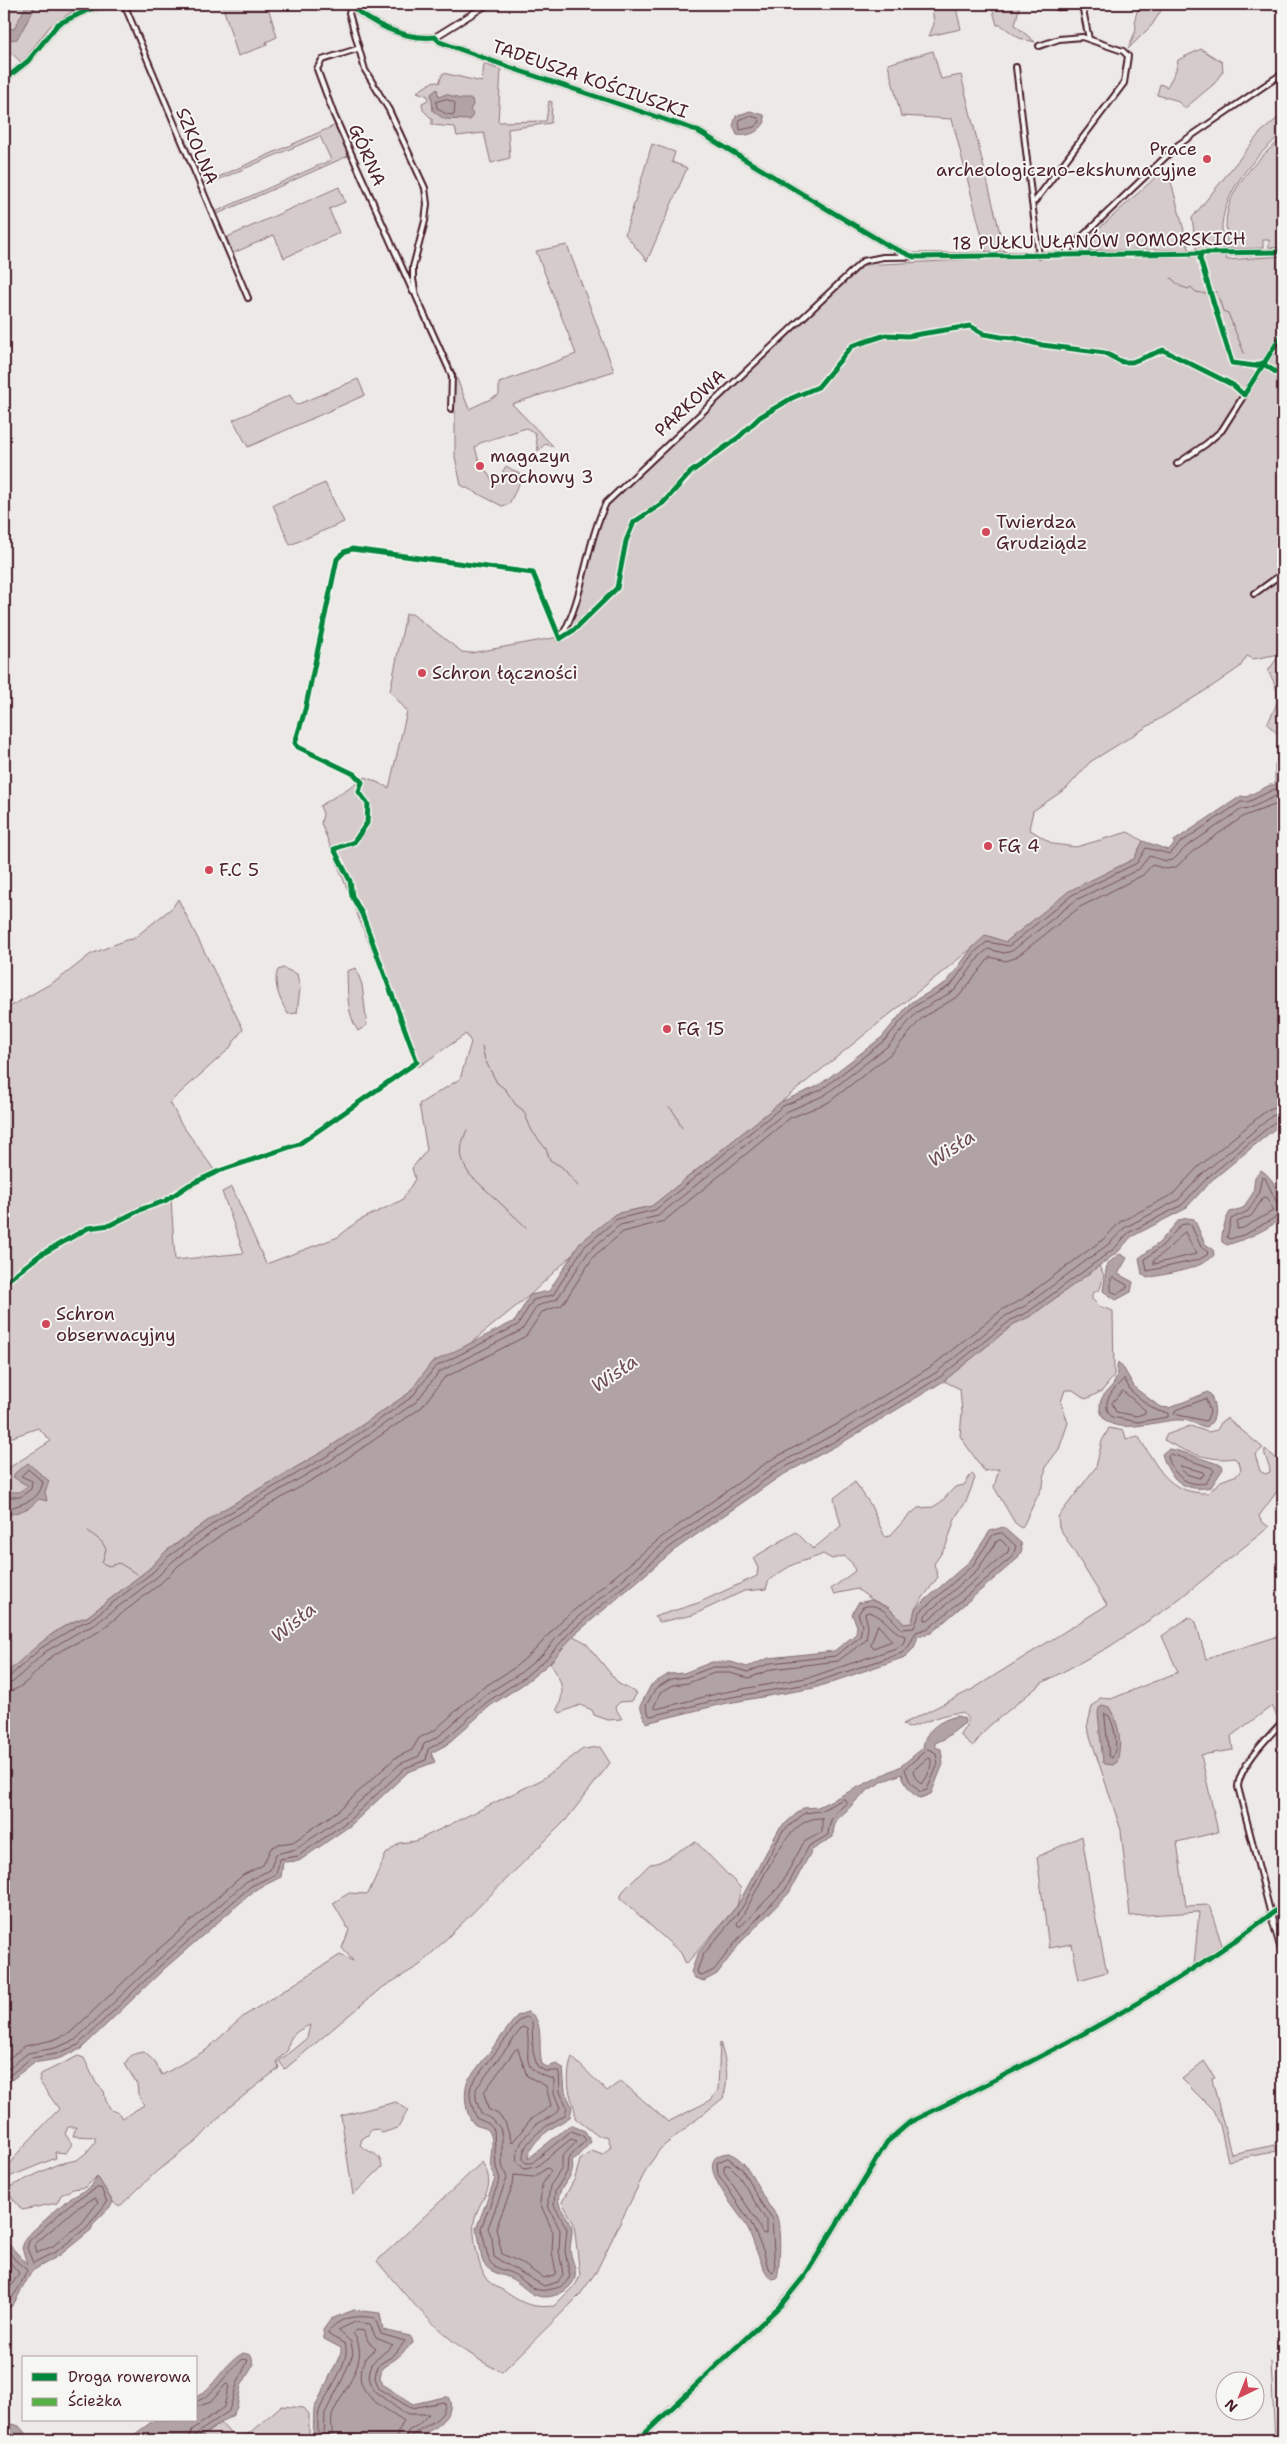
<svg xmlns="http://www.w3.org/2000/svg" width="1287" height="2444" font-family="'Shantell Sans',sans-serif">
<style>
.green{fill:#d4cbca;stroke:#8f757a;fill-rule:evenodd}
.water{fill:#b1a2a3;stroke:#886e73}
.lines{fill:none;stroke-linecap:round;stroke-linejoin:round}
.shore{stroke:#73535b;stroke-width:1}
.stream{stroke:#886e73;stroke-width:1}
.minor-casing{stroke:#4a1f2b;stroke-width:8}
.tertiary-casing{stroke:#4a1f2b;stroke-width:8}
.minor{stroke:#f6f6f2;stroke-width:4}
.tertiary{stroke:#f6f6f2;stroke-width:4.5}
.quiet{stroke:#57b146;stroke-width:4;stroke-dasharray:8 4;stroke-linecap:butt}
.cycleway-casing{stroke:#f6f6f2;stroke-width:8}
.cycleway{stroke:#00873e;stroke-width:5}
.poi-dot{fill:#d1495b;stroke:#f6f6f2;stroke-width:2}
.labels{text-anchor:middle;stroke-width:4;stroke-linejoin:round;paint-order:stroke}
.street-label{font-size:18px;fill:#4a1f2b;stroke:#f6f6f2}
.poi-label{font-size:18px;fill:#4a1f2b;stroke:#f6f6f2;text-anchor:start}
.water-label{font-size:19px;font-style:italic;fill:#6e4d55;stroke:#f6f6f2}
</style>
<rect width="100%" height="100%" fill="#ece9e6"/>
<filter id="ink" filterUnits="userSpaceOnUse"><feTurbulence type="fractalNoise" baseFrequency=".02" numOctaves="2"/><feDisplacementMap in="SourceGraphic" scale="10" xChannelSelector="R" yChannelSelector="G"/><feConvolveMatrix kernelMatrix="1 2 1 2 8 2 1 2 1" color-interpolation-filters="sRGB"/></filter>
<g filter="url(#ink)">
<g class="green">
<polygon points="4,4 99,4 82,5 49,27 22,63 4,46"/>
<polygon points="222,4 267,4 277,37 266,42 267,45 238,56"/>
<polygon points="926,4 955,4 961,29 929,36 934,24 932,6"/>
<polygon points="991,4 1020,4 1015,25 1035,42 1019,38 1001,25 997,25"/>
<polygon points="1139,4 1165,4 1152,25 1128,49 1136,30 1135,19"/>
<polygon points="1201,49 1222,62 1223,71 1214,84 1185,108 1176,100 1157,95 1160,84 1167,87 1176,70 1178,60"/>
<polygon points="933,51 941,79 961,75 1005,253 986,252 952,119 901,116 888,64"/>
<polygon points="484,64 501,70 498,122 546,121 549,101 552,102 551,123 508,129 510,158 491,163 484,133 457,136 455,127 432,125 432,119 423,110 422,103 428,100 428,96 417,92 434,81 439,83 443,73 482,82"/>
<path d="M1280 116H1283V133C1255 156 1220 194 1222 233 1222 242 1225 251 1227 260L1283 256V739L1267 724C1280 701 1281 693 1268 671L1280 654 1253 659 1247 656 1240 667 1211 687 1090 762 1067 788 1033 811 1029 829 1053 844 1076 847 1128 832 1143 841 1134 859 1070 891 1006 942 972 948 652 1206 615 1214 530 1295 409 1393 324 1451 221 1511 165 1552 150 1568 87 1617C52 1626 28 1655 4 1679V1471L51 1441 38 1428 4 1440V1010L59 979 91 954 126 940 133 939 173 907 178 899 243 1029 229 1049 170 1102 180 1122 217 1174 171 1199 175 1260 244 1253 222 1192 232 1187 266 1264 338 1237 358 1221 402 1200 415 1179 412 1168 427 1150 419 1104 460 1079 471 1042 466 1034 418 1067 321 823 323 814 320 806 366 777 389 788 407 711 390 691 406 614H412L462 652 471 653 559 637 563 641 607 505 855 269 862 265 1006 258 1197 255 1192 218 1260 133Z"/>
<path d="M336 125 350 155 213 216 200 185ZM320 136 331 160 215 212 204 186Z"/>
<path d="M1283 138V247L1269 248V240H1263V248L1227 249C1227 238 1225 225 1227 214 1231 185 1261 155 1283 138Z"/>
<polygon points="652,144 675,152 672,162 687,168 647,261 625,234"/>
<polygon points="1167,167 1189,249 1188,251 1086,250 1083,243"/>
<polygon points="339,187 345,202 329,209 339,233 284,258 274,235 229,255 223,239"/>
<polygon points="567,245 614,371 512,404 554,447 545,444 538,451 535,433 526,428 480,443 475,447 478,458 495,485 506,466 523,476 509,504 502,506 461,485 455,457 455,412 446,367 450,361 469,409 499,395 499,383 576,354 536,251"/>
<polygon points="358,379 365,395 248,447 233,420 290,395 296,405"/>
<polygon points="325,483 344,522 290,545 273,505"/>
<polygon points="1283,760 1283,779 1275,785 1275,764"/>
<path d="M283 968 297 974 300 989 297 1013 288 1014C281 1002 272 984 278 970Z"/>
<path d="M356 968 362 985 367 1025 358 1031C346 1012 348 992 347 971Z"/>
<polygon points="1099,1266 1104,1275 1100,1289 1092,1294 1092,1299 1099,1306 1113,1311 1114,1376 1102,1391 1086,1399 1073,1390 1065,1390 1061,1402 1068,1423 1059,1449 1046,1466 1043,1485 1022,1528 1015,1523 994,1487 999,1469 984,1471 960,1436 962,1413 960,1389 944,1381 1014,1324 1031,1316"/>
<path d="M1227 1418 1263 1448 1255 1455 1260 1471 1265 1474 1270 1472C1270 1463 1263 1457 1265 1449L1283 1464V1483L1259 1516 1261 1521 1269 1527 1169 1607 1109 1647 1042 1683 988 1727 973 1746 960 1735 967 1724 968 1719 963 1713C951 1710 922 1724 908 1728L903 1724 973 1689 1107 1605 1059 1527 1058 1517 1096 1467 1102 1441 1109 1428 1124 1431 1126 1439 1138 1436C1158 1467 1167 1494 1208 1493L1221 1481 1237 1475 1241 1470 1239 1462 1234 1458C1210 1462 1185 1452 1164 1440L1166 1435 1190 1426 1208 1432 1217 1430 1222 1421Z"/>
<path d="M972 1473 975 1478 966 1502 956 1516 946 1546 934 1564 938 1577 915 1609 912 1623 904 1624 889 1608 871 1599 857 1589 834 1594 831 1589 855 1571 852 1563 844 1556 832 1559 823 1554C815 1558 809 1559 800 1562 791 1564 777 1575 769 1580L766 1589 744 1591 693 1615 660 1622 654 1617 698 1603 757 1576 758 1568 753 1558 796 1532 813 1549 841 1526 834 1498 855 1482 870 1504 885 1537 890 1536 906 1518 918 1508 933 1507 941 1502 955 1487 964 1485Z"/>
<polygon points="1189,1617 1196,1622 1206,1659 1279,1636 1283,1647 1283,1719 1280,1722 1272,1706 1231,1736 1233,1750 1201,1755 1218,1832 1177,1842 1186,1906 1209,1905 1222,1945 1194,1965 1199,1912 1130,1916 1121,1830 1087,1727 1092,1707 1100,1698 1111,1699 1178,1672 1162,1636"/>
<path d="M573 1636 585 1642 619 1684 637 1693 632 1701 620 1702 615 1707 622 1719 608 1720 594 1715 592 1710 580 1705 560 1713 557 1709C567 1691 560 1678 550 1663Z"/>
<path d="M600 1747 610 1763 566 1820 420 1965 380 1989 285 2069 279 2061 307 2038 310 2025C297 2031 288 2035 288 2050L277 2061 279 2068 227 2109 197 2141 157 2171 119 2207 113 2202 97 2176 86 2187 73 2189 61 2195 57 2203 22 2210 5 2189 58 2164 77 2160 86 2153 95 2142V2137L73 2136 76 2127H68L65 2134 72 2144 66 2153 55 2152 56 2158 4 2179V2167L12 2162 21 2149 59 2109 39 2081 41 2074 78 2056 84 2058 96 2083 104 2091 106 2101 111 2110 117 2112 123 2118 144 2105 138 2094 137 2084 125 2064C129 2055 134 2053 144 2052L154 2061 162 2075 206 2050 244 2016 340 1955 353 1961 342 1948 349 1930 333 1903 349 1893 368 1894 386 1854 399 1843 416 1841 541 1780 583 1749Z"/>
<polygon points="1082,1836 1094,1911 1107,1972 1079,1980 1072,1944 1049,1948 1037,1857"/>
<path d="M696 1842 741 1888 737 1906 686 1964 681 1953 620 1898 623 1891 650 1864C664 1864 681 1847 696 1842Z"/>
<path d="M720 2042C726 2062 730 2078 723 2098L660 2149 647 2168 596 2272 579 2296 502 2372C450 2348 413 2305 377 2261L482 2162C499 2190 479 2196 474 2222 472 2234 479 2272 488 2281 492 2285 499 2288 504 2291 523 2304 531 2308 554 2306L576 2284 580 2276 574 2224 562 2202 575 2178 580 2160 592 2151 603 2155 611 2146 607 2136H598L575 2118C576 2108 572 2103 570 2094 567 2082 568 2068 572 2057L607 2091 621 2081 668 2122 711 2100 718 2090Z"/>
<polygon points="1204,2061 1215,2078 1212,2079 1231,2154 1275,2145 1277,2151 1228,2161 1220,2125 1213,2110 1182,2079"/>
<path d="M396 2102 408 2110 398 2128 382 2133 377 2129 371 2130 368 2135 362 2139 360 2145C369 2154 380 2151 382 2167L353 2195 341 2116Z"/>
<polygon points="281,2406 304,2408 309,2414 309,2440 241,2440"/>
<polygon points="221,2423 236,2440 196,2440"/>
</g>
<g class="water">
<polygon points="27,4 37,4 17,39 8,40 4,36 4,31 7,28 14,29"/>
<polygon points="437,89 439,97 446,94 460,99 472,99 473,105 470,110 473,114 470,120 444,119 433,111 431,94"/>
<path d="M750 111 764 115 765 122C759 132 749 137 737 135L733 126 736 116Z"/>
<path d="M1283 779V1122L1211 1181 1185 1209 1131 1237 1118 1252 1031 1316 1014 1324 944 1381 845 1441 779 1477 673 1551 573 1636 550 1663 525 1683 490 1706 446 1745 431 1753 435 1762 408 1772 351 1825 299 1861 283 1862 281 1877 255 1890 164 1969 81 2049 58 2059 33 2063 4 2086V1675C29 1654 54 1626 87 1617L150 1568 165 1552 221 1511 324 1451 409 1393 431 1363 515 1321 530 1295 549 1291 580 1243 615 1214 652 1206 781 1102 818 1086 882 1037 910 1003 947 982 972 948 986 935 1006 942 1069 891 1134 859 1143 841 1168 850 1174 845V841L1241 796 1246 797 1270 785H1275Z"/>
<path d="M1261 1170C1275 1178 1283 1201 1283 1217 1267 1230 1247 1239 1227 1245L1222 1242C1221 1233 1225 1220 1230 1212L1243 1208 1253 1193 1255 1177Z"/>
<path d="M1187 1218 1194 1219 1205 1244 1213 1249 1214 1255C1203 1269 1165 1274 1147 1278L1142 1274 1139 1258 1159 1243 1179 1220Z"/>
<polygon points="1120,1254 1127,1258 1118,1274 1133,1282 1131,1292 1116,1300 1103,1291 1107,1264"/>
<path d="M1118 1362 1124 1369 1135 1388 1160 1407 1169 1408 1208 1392 1211 1395C1215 1407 1218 1418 1207 1427 1198 1426 1190 1420 1181 1420 1162 1418 1104 1442 1100 1408 1099 1395 1110 1391 1115 1381 1118 1376 1116 1368 1118 1362Z"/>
<path d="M1168 1449C1182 1450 1206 1461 1222 1465L1223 1469 1211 1487C1184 1493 1169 1479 1162 1454Z"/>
<polygon points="28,1463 49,1481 45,1492 47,1501 39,1499 29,1508 4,1517 4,1492 19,1492 28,1486 13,1477 15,1473"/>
<polygon points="1003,1527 1021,1543 1022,1550 1017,1559 931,1633 918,1636 914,1648 905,1657 814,1688 722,1704 646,1723 640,1706 651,1685 669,1674 684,1673 712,1662 731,1662 747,1667 769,1658 834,1651 856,1634 857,1626 852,1614 858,1603 871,1600 889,1608 904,1624 912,1623 915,1609 970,1561 990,1531"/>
<path d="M1103 1705 1109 1707C1120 1725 1122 1742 1117 1762L1113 1765 1105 1764 1103 1762 1098 1713 1099 1708Z"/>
<path d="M958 1716 965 1719V1723L944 1739 935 1743V1747L941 1749 943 1764 931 1794 920 1798C910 1794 905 1784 902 1774 879 1782 868 1788 852 1805 840 1819 834 1816 833 1837L812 1850 789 1893 741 1942 717 1974 704 1981 695 1978 691 1972 698 1953 737 1906 779 1829 803 1808 818 1807 901 1766 923 1748C924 1730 942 1719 958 1716Z"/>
<path d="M527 2012C546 2017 537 2049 542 2064L547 2067 557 2064 563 2068 565 2091 572 2107 570 2117C553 2128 531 2138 528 2159L570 2125 585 2131 591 2142 572 2162C577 2178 555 2187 559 2203 561 2212 570 2219 572 2227 573 2234 570 2243 570 2250 571 2259 577 2268 575 2277 572 2291 551 2300 538 2296 529 2294 521 2284 512 2279 503 2274 488 2273 483 2262 479 2252 481 2241 476 2229L495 2179C494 2175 492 2171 491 2168 489 2158 495 2142 490 2133 487 2126 479 2128 474 2124 465 2116 463 2090 468 2080L517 2016Z"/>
<path d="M729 2153C749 2161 755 2184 766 2201 769 2207 775 2211 777 2217 781 2228 780 2267 777 2278L772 2279C761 2272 754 2239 746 2225 737 2209 687 2156 729 2153Z"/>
<polygon points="97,2176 113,2202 111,2206 94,2223 91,2230 60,2255 32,2271 13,2305 4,2311 4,2239 27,2264 22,2248 26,2237 66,2201 91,2187"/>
<path d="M354 2310 380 2313 383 2330 410 2336 412 2339 413 2343 397 2358 382 2368 380 2377 383 2385 413 2404 444 2397H448C460 2416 425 2435 411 2440H313L314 2409 341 2353V2348L324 2339 323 2330 331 2319Z"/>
<path d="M243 2353 251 2355 254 2364 241 2386 237 2407 233 2415 196 2440H127L154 2420H196V2397C215 2388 222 2365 243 2353Z"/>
<polygon points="7,2423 19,2426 31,2440 4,2440 4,2425"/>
</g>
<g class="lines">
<g class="shore">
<polygon points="446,99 455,103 454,115 446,114 437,108 436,102"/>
<polygon points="750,116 758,118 760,122 754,127 740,130 739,120"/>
<polygon points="1264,1197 1267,1198 1273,1211 1243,1228 1237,1229 1237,1222 1251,1216"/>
<polyline points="1283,1205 1277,1203 1265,1178 1262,1177 1258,1195 1248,1211 1231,1219 1227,1237 1230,1239 1246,1234 1283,1213"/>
<polygon points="1187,1224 1191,1225 1201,1247 1208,1252 1207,1255 1198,1260 1147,1271 1145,1259 1162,1246 1181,1225"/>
<polygon points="1185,1232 1196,1254 1154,1264 1154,1260 1166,1251"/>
<polygon points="1113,1277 1127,1285 1127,1288 1117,1294 1111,1291 1111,1279"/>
<path d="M1124 1379 1131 1391 1147 1404 1158 1411 1168 1413V1417L1138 1422 1112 1417C1099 1404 1113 1389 1124 1379Z"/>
<polygon points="1123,1391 1145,1410 1145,1413 1137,1416 1116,1412 1112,1403"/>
<polygon points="1206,1399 1210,1412 1206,1421 1174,1414 1176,1410"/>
<path d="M1171 1454 1212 1468 1214 1471 1206 1483C1187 1487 1173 1475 1168 1457Z"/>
<polygon points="1181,1466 1203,1472 1204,1475 1199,1478 1186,1474 1181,1469"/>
<path d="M4 1497H20L31 1489 32 1481 21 1476 28 1469 43 1482C38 1505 20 1502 4 1511"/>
<path d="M1002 1533 1016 1546 1013 1556 929 1628 916 1632 909 1646 902 1653 813 1683 721 1699 651 1716 649 1715 646 1706 655 1689 671 1679 686 1677 713 1667H730L748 1672 771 1663 835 1656 860 1637 862 1625 858 1614 863 1607C881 1601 890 1618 902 1629L914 1628 920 1612 973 1565 993 1535Z"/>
<polygon points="1001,1540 1009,1548 1008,1552 928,1620 925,1620 925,1615 978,1569 997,1541"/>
<path d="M869 1612C885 1616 890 1631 905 1636L904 1642 899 1647 811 1677 720 1693 656 1709 654 1707 660 1693 673 1685 688 1683 714 1673H729L749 1678 772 1669 838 1661 866 1640 868 1626 865 1614Z"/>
<polygon points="878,1625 892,1641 873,1648 871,1645"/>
<polyline points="4,1679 9,1677 41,1648 80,1624 90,1620 153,1572 169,1556 224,1516 327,1456 412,1397 435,1367 518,1325 533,1300 553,1295 584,1247 617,1219 655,1210 783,1106 821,1090 885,1040 913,1007 951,985 975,952 987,942 1009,946 1072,895 1137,863 1146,848 1170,854 1180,843 1241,802 1248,802 1283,785"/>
<polyline points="4,1685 13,1682 45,1652 82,1630 93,1626 157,1577 173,1561 227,1521 330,1461 416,1402 439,1372 522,1330 537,1306 557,1299 589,1251 620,1225 658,1216 786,1112 825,1095 889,1045 917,1012 955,990 980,956 988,949 1004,953 1012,951 1076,900 1139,869 1149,856 1166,861 1173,860 1186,847 1242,809 1250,808 1283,793"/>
<path d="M4 1692C23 1692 36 1670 50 1658 64 1647 82 1641 98 1632L161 1583 178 1566 232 1527 334 1467 421 1408 444 1378 526 1336 542 1312 562 1305 594 1256 623 1232 664 1221 790 1118 829 1102 893 1052 922 1018 960 995 990 957 1006 961 1015 958 1080 907 1143 875 1152 865 1167 869 1176 867 1192 852 1244 816 1283 802"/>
<path d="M1105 1714 1109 1716C1115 1727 1119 1747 1112 1758L1109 1756Z"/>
<polygon points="928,1749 936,1753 938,1764 927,1790 920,1792 909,1780 905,1769"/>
<path d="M928 1758 931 1759C932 1767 927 1780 921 1784L915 1777 913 1771Z"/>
<path d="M844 1799 847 1803C833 1814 830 1817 828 1835L809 1846 785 1890 738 1939 714 1970 704 1975 698 1974 697 1971 703 1955 742 1908 782 1832 805 1813 820 1811Z"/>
<path d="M822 1818V1832L804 1842 780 1886 741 1926H738L737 1923C759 1896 782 1815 822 1818Z"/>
<path d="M527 2017 532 2021 533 2052 537 2066 545 2071H559L560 2092 567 2107 565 2115C550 2124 521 2139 523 2160L526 2163H532L571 2131 582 2135 586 2140 568 2159 567 2172 555 2191 554 2205 567 2229 565 2251 570 2276C565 2285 562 2287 552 2289 533 2294 530 2284 515 2275 507 2270 496 2270 490 2262 487 2258 484 2236 481 2228L500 2179 496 2167 494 2130 489 2124 476 2118C473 2106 466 2095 473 2082L520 2020Z"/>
<path d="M523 2027 527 2029C532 2058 516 2069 554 2079V2093L560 2108C555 2116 545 2119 537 2124 527 2132 514 2150 517 2162L524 2169 536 2167 571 2139 577 2141 562 2157V2168L550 2186 548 2201 549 2208 560 2230 559 2251 563 2274 558 2282 544 2286 494 2257 492 2238 488 2228 507 2178 502 2165V2136L500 2128 492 2119 481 2114 476 2099V2089Z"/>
<polygon points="518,2049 527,2076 546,2086 551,2106 530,2120 512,2143 505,2122 498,2114 488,2109 484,2092 515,2050"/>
<polyline points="4,2062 25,2046 53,2040 70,2033 152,1955 243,1875 263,1865 271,1848 279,1844 293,1842 339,1810 395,1758 412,1750 419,1738 435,1730 478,1691 514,1668 536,1649 560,1622 662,1537 769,1461 836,1425 932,1366 1003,1309 1021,1300 1105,1238 1120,1222 1173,1194 1198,1167 1267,1110 1283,1104"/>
<polyline points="4,2072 28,2053 55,2048 75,2040 157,1961 247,1881 270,1870 276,1854 296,1849 344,1816 400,1764 419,1756 424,1744 439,1736 483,1696 519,1674 542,1655 565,1628 666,1542 773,1467 840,1431 937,1372 1007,1315 1025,1306 1110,1243 1124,1228 1178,1200 1203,1173 1272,1116 1283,1112"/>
<polyline points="4,2080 31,2058 56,2054 78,2045 161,1965 251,1886 276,1874 280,1859 298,1856 348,1821 405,1768 426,1760 428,1749 443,1741 487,1702 522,1679 546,1659 570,1632 670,1547 776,1472 843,1437 940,1377 1011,1320 1028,1312 1115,1248 1128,1233 1182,1205 1208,1177 1276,1121 1283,1118"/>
<polygon points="728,2158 742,2169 761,2203 772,2218 775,2269 773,2272 768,2268 763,2250 751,2223 718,2174 717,2163"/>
<polygon points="725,2165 729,2165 737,2173 766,2220 766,2234 762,2233 756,2219 724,2172"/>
<polygon points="548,2168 551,2171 542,2185 540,2203 553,2232 552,2252 556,2272 554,2275 543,2278 520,2262 502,2254 496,2228 513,2185 514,2175 533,2177"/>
<polygon points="97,2188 101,2188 107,2202 87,2227 57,2251 33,2263 27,2248 29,2241 69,2205"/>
<polygon points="95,2198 98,2202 82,2223 53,2246 37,2253 35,2244 74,2210"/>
<path d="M4 2245 15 2260 27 2270C22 2283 15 2297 4 2305"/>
<polyline points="4,2255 19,2273 4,2298"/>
<polyline points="188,2440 192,2430 224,2407 229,2385 226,2384 211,2402 196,2407"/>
<path d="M194 2440 196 2434 229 2411 237 2384 248 2360 243 2359C228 2370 212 2399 196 2401"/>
<path d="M318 2440C319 2430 316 2419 320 2409 326 2394 352 2360 345 2344L329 2335 328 2332C340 2316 357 2315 375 2318L381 2334 405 2341 394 2355 377 2366 375 2378 379 2389 411 2408 443 2402 445 2404C445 2424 413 2426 411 2440"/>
<polyline points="324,2440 325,2413 342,2380 353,2354 351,2342 338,2330 355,2322 370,2324 376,2338 393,2345 371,2364 369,2377 373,2390 398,2409 408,2414 429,2414 418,2425 408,2431 405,2440"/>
<path d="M332 2440C333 2432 330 2420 333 2413 344 2388 372 2359 353 2333L357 2330 364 2331 368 2341 376 2348C373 2352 368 2354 365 2359 347 2392 384 2407 404 2421L398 2432 397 2440"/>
</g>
<g class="stream">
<polyline points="1171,278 1180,286 1188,289 1191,287 1196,292 1206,294"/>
<polyline points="1214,292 1217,292 1223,311 1228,313 1244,353"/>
<polyline points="482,1046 485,1060 497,1083 505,1089 516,1105 523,1110 532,1131 546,1149 550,1160 562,1167 578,1186"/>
<path d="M669 1107C677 1113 677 1121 682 1128"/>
<path d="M467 1130C459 1147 459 1159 470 1175L526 1227"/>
<polyline points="88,1531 102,1542 106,1549 102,1563 109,1566 119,1563 137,1574"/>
<polyline points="1271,2362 1275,2440"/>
</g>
<g class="minor-casing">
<g id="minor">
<polyline points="124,4 248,298"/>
<polyline points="1082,5 1089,39"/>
<polyline points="352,7 349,13 365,70 389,110 425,188 427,204 425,221 413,267 413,279 416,296 452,376 451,409"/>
<polyline points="1058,7 1098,4"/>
<polyline points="435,37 440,42 520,71 696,130 887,245 912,256"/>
<polyline points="1039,46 1059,39 1082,37 1123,51 1128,56 1124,83 1035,201 1032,202 1039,256"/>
<polyline points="357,49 322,60 317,69 334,115 413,292 415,293"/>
<polyline points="1016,67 1032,202"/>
<polyline points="1067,255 1067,251 1178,145 1283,73"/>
<polyline points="1177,464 1206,444 1222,430 1283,333"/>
<polyline points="1254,594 1283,573"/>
<path d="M560 639C584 600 585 546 606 503L863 261 883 257 1283 252"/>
<path d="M1271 1915 1238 1787C1239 1766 1269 1736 1283 1721"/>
</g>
</g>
<g class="tertiary-casing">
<g id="tertiary">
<path d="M349 4C371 24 404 40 435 37L488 4"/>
<polyline points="4,80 28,61 58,24 90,9 112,4"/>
<polyline points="1271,1915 1283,1957"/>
<path d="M638 2440 781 2305 806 2274 887 2142 910 2122C1039 2059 1169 1994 1283 1905"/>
</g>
</g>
<use href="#minor" class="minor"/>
<use href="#tertiary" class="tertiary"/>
<polyline class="quiet" points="1280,75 1283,67"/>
<g class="cycleway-casing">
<g id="cycleway">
<path d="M349 4C371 24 404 40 435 37L440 42 520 71 696 130 887 245 914 257 1283 252"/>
<polyline points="4,80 28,61 58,24 90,9 112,4"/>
<polyline points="1201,254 1200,259 1232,363 1255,366 1262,363 1283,377"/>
<polyline points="4,1283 40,1255 88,1228 110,1225 142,1209 165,1201 189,1185 219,1171 299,1144 417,1062 362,914 352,896 350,881 334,849 354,842 367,823 368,804 359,792 362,782 354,774 298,747 295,743 305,710 337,559 344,552 352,549 533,573 560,639 574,630 617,588 626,541 634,522 663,503 691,472 739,437 760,417 792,398 818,387 852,346 886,335 908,336 970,326 984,334 1001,337 1015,338 1042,345 1105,353 1122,362 1132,362 1163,350 1233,385 1244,395 1283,333"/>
<path d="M638 2440 781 2305 806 2274 887 2142 910 2122C1039 2059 1169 1994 1283 1905"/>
</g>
</g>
<use href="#cycleway" class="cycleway"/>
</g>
</g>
<g class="poi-dot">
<circle cx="1207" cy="159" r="5"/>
<circle cx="480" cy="466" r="5"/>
<circle cx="986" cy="532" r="5"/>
<circle cx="422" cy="673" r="5"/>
<circle cx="988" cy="846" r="5"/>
<circle cx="209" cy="870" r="5"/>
<circle cx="667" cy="1029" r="5"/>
<circle cx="46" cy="1324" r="5"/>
</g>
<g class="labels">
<g class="street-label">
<text transform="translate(590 79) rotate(19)" y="6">TADEUSZA KOŚCIUSZKI</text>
<text transform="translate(197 146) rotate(67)" y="6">SZKOLNA</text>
<text transform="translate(367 155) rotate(66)" y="6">GÓRNA</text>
<text transform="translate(1099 241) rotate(-1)" y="6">18 PUŁKU UŁANÓW POMORSKICH</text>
<text transform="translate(690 403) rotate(-43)" y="6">PARKOWA</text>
</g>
<g class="poi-label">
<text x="1197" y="155" text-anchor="end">Prace<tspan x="1197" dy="21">archeologiczno-ekshumacyjne</tspan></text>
<text x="490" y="462">magazyn<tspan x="490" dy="21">prochowy 3</tspan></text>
<text x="996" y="528">Twierdza<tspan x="996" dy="21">Grudziądz</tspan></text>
<text x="432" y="679">Schron łączności</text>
<text x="998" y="852">FG 4</text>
<text x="219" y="876">F.C 5</text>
<text x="677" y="1035">FG 15</text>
<text x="56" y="1320">Schron<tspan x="56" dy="21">obserwacyjny</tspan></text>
</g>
<g class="water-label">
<text transform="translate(951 1148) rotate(-33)" y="7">Wisła</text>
<text transform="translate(614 1373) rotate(-34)" y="7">Wisła</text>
<text transform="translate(293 1622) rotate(-39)" y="7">Wisła</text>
</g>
</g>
<rect width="1287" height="2444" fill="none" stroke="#f6f6f2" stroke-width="20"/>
<rect x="10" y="10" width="1267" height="2424" fill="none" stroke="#4a1f2b" stroke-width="2" filter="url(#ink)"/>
<rect x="22" y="2356" width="175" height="65" fill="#f6f6f2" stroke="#b1a0a2"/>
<rect x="32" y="2373" width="25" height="8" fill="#00873e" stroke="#b1a0a2"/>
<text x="68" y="2382" font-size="15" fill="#4a1f2b">Droga rowerowa</text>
<rect x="32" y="2398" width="25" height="8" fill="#57b146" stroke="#b1a0a2"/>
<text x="68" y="2406" font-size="15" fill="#4a1f2b">Ścieżka</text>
<g transform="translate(1240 2396) rotate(223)"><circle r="24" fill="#f6f6f2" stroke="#b1a0a2"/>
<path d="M0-4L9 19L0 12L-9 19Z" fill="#d1495b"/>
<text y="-8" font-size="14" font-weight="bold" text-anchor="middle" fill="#4a1f2b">N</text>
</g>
</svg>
